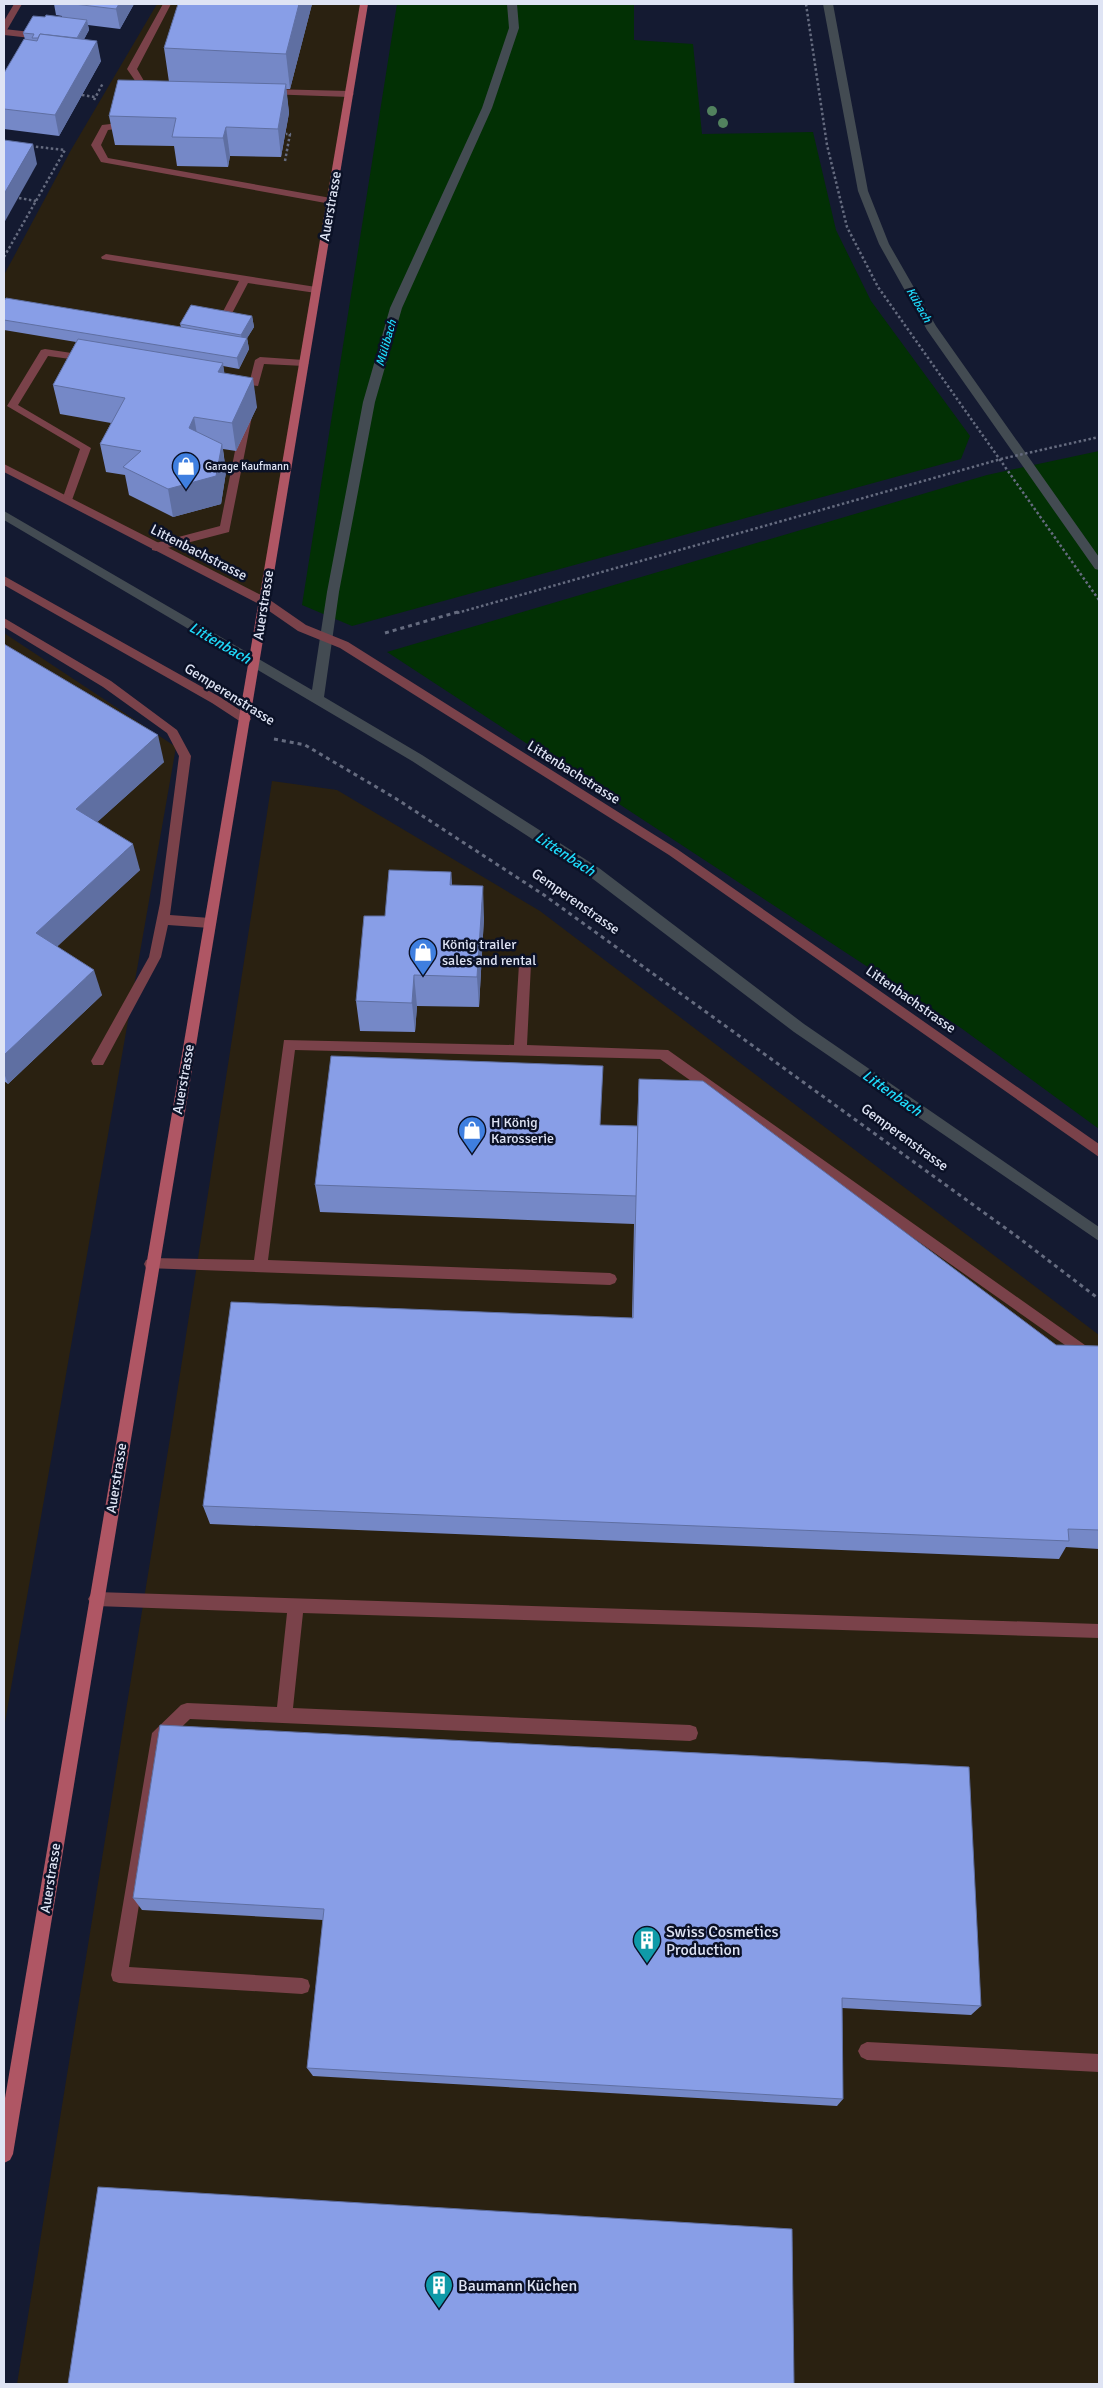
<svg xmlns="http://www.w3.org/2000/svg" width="1103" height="2388" font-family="Signika,sans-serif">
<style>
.industrial{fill:#2a2111}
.green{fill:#023004}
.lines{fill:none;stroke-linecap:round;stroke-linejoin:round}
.stream{fill:#434b52;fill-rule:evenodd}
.path-far1{stroke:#656b7f;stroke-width:2.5;stroke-dasharray:2.5 2.5;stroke-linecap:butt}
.path{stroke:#656b7f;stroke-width:3;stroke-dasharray:4 4;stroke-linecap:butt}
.service{fill:#7a424a;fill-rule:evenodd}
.minor{fill:#7a424a;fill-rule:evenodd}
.secondary{fill:#af5664;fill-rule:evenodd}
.tree{fill:#52825e}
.wall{fill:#7588c7}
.shaded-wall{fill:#5f6fa2}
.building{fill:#889ee7;stroke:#5f6fa2}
.labels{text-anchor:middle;stroke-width:5;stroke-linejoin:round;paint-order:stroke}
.far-poi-label{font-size:11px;fill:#dfe4f4;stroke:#0b1126;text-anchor:start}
.far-water-label{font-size:12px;font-style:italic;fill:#1fdbfb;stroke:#0b1126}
.street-label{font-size:14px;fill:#dfe4f4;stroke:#0b1126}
.poi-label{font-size:14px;fill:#dfe4f4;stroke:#0b1126;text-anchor:start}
.water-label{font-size:15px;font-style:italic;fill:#1fdbfb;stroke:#0b1126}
.near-poi-label{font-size:16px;fill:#dfe4f4;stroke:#0b1126;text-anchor:start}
</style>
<rect width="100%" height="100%" fill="#141a31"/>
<g class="industrial">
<polygon points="157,4 364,4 263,601 4,468 4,275 71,150"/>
<polygon points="4,633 176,747 4,1728"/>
<polygon points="272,781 337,790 540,911 1099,1335 1099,2384 17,2384 171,1432"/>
</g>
<g class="green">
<polygon points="397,4 634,4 634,40 693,44 702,134 813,132 836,230 871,301 970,436 961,459 352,626 302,605"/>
<polygon points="1099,451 1099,1129 961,1028 387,652 987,475"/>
</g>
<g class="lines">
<g class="stream">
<polygon points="507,4 517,4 519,28 492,108 402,308 375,402 339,592 324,697 422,755 599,868 804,1024 1099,1227 1099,1241 794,1032 589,876 412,761 4,520 4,511 312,690 327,592 363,402 390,308 482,108 509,28"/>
<polygon points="823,4 833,4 868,191 889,244 936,326 1099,557 1099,570 1095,569 927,330 879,244 858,191"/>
</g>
<g class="path-far1">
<polyline points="806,4 827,145 847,227 878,287 1099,600"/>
<polyline points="82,95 95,97"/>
<polyline points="94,100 103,83"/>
<polyline points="285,161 290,134 286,134"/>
<polyline points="19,198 36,201"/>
<polyline points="4,257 65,150 29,146"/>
<polyline points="457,613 1001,459 1099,437"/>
</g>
<g class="path">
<polyline points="385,633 461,611"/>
<polyline points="274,739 305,745 395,798 544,895 1015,1235 1099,1299"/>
</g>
<g class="service">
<polygon points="163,4 171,4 137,69 144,81 159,85 161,87 156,90 138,85 127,69"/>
<polygon points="4,29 31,32 36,35 31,38 4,35"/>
<polygon points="269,89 349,91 354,94 349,97 266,94 264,92"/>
<polygon points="119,123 124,126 122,128 108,130 101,145 108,158 331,198 336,201 331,204 101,162 91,145 102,125"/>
<polygon points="106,254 316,287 321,290 316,293 248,283 228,321 223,324 218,321 239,281 102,259 101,257"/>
<polygon points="45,349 85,355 90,358 85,361 48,356 18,405 91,448 72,500 67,504 62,500 80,449 7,406 41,350"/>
<polygon points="260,357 304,360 309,363 304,366 264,364 258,386 231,383 230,381 235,378 250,380 255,360"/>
<polygon points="247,412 252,416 229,532 156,551 152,550 152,544 220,526 242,416"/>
<polygon points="4,618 111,681 177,730 191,756 170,915 210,918 216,923 210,928 168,925 161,957 103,1065 93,1065 91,1061 149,957 160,903 179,756 167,733 103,687 4,627"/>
<polygon points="525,959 531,964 527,1045 668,1050 1099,1355 1099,1369 660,1059 295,1050 268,1260 610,1273 615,1275 617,1279 615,1283 610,1285 146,1268 144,1264 146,1260 151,1258 254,1260 284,1040 514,1045 519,964"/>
<polygon points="96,1592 1099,1624 1099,1638 303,1613 293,1708 690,1725 696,1727 698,1733 696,1739 690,1741 190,1719 165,1743 129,1967 302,1978 308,1980 310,1986 308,1992 302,1994 119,1983 113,1981 111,1975 152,1733 181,1705 187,1703 277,1707 287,1613 96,1606 91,1604 88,1599 91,1594"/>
<polygon points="867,2042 1099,2054 1099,2072 867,2060 861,2057 858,2051 861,2045"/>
</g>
<g class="minor">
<polygon points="14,4 22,4 7,30 4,31 4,21"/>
<polygon points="4,464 267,598 306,625 348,642 677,849 1099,1144 1099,1157 669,855 340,648 298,631 259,604 4,472"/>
<polygon points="4,576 220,697 249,716 251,719 249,722 241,722 212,703 4,585"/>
</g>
<polygon class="secondary" points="360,4 368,4 13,2154 10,2160 4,2163 4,2104"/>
</g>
<g class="tree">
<circle cx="712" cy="111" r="5"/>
<circle cx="723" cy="123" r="5"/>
</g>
<g class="wall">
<polygon points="54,4 134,4 120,29 88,25 89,30 84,39 101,61 59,136 4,129 4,73 25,39 23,33 45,17 62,17 62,16 56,15"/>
<polygon points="312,4 290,89 286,89 289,113 281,157 230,156 228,167 177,166 174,146 115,145 109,116 169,82 164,48"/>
<polygon points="4,301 181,327 180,324 252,316 254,327 247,338 249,349 239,369 223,366 224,373 257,407 236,451 223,449 226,472 221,504 173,517 129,495 125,475 106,472 100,444 111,423 60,414 53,385 76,342 4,330"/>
<polygon points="4,644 164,762 97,822 140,870 57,946 102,995 8,1084 4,1081"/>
<polygon points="451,872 452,885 484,917 479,1007 417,1006 415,1032 360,1031 356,1001 385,916"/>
<polygon points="639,1079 1056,1345 1099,1346 1099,1549 1066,1547 1059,1559 210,1524 203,1506 632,1318 634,1224 320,1212 315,1185 600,1125 637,1126"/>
<polygon points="160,1725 981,2006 971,2015 842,2008 843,2099 837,2106 313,2076 307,2068 323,1920 142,1910 133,1898"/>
</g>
<g class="shaded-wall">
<polygon points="119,4 134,4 120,29 116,9"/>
<polygon points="299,4 312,4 290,89 286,54"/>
<polygon points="87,20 89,30 77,53 75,43"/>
<polygon points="97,41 101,61 59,136 55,115"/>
<polygon points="286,84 289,113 281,157 278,129"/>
<polygon points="226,127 230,156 228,167 223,138"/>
<polygon points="33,144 37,164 4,223 4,194"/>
<polygon points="252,316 254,327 243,345 241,335"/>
<polygon points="247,338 249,349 239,369 237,358"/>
<polygon points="223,363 227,392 218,372"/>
<polygon points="253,378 257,407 236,451 232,423"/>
<polygon points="194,417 199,445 189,428"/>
<polygon points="222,444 226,472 221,504 173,517 168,489"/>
<polygon points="158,735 164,762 83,835 76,809"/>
<polygon points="133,844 140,870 45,958 36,933"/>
<polygon points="451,872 453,903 450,885"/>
<polygon points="483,886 484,917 479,1007 477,977"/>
<polygon points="94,970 102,995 8,1084 4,1073 4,1055"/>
<polygon points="414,975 417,1006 415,1032 412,1003"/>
</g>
<g class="building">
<polygon points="74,4 119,4 116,9"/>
<polygon points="178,4 299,4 286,54 164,48"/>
<polygon points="46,15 87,20 77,38 40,34 38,38 32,38 34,34 23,33 33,16 45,17"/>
<polygon points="40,34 97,41 55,115 4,109 4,73 24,39 37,41"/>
<polygon points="118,80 286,84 278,129 226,127 223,138 172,137 176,118 109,116"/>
<polygon points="4,140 33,144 4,194"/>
<polygon points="6,298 247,338 237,358 4,320 4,301"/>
<polygon points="191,305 252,316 241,335 180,324"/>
<polygon points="78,339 223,363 218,372 253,378 232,423 194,417 189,428 222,444 216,476 168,489 123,467 141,451 100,444 125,398 53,385"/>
<polygon points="4,644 158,735 76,809 133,844 36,933 94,970 4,1055"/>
<polygon points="389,870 451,872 450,885 483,886 477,977 414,975 412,1003 356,1001 364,916 385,916"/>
<polygon points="331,1056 603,1066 600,1125 638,1126 637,1196 315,1185"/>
<polygon points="639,1079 703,1081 1056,1345 1099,1346 1099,1530 1068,1529 1069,1541 203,1506 231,1302 633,1318"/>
<polygon points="160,1725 969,1767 981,2006 842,1998 843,2099 307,2068 324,1909 133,1898"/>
<polygon points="98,2187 792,2229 794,2384 68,2384"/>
</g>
<defs>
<g id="shop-pin" transform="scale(1.4375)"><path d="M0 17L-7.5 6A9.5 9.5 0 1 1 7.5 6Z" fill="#3f7fe0" stroke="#0b1126"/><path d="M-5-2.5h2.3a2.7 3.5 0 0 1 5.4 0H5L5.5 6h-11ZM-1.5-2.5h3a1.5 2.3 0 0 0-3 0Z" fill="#fff"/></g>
<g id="building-pin" transform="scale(1.4375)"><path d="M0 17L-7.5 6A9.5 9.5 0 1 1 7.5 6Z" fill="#0f9aa8" stroke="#0b1126"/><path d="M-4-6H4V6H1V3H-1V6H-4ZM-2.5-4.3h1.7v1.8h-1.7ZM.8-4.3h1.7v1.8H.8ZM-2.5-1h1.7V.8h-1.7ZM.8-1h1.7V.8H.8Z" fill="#fff"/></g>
</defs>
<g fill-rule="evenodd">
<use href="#shop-pin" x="186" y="466"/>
<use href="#shop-pin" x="423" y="952"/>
<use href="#shop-pin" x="472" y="1130"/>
<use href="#building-pin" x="647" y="1940"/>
<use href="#building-pin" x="439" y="2285"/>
</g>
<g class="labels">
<g class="far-poi-label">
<text x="205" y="470">Garage Kaufmann</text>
</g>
<g class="far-water-label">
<text transform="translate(919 305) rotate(60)" y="4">Kübach</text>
<text transform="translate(386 343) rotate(-74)" y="4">Mülibach</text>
</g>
<g class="street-label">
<text transform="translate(330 206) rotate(-80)" y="5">Auerstrasse</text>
<text transform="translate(199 552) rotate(27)" y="5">Littenbachstrasse</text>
<text transform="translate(263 605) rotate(-81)" y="5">Auerstrasse</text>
<text transform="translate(230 694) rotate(32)" y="5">Gemperenstrasse</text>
<text transform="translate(574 772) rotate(32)" y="5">Littenbachstrasse</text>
<text transform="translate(576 901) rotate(35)" y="5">Gemperenstrasse</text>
<text transform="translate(911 999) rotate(35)" y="5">Littenbachstrasse</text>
<text transform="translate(183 1079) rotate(-80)" y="5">Auerstrasse</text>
<text transform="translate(905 1137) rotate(36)" y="5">Gemperenstrasse</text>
<text transform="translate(116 1478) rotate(-81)" y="5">Auerstrasse</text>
<text transform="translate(50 1878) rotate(-81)" y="5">Auerstrasse</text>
</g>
<g class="poi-label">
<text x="442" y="949">König trailer<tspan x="442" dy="16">sales and rental</tspan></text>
<text x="491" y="1127">H König<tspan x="491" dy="16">Karosserie</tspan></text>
</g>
<g class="water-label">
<text transform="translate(220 643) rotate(30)" y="5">Littenbach</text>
<text transform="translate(565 854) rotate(33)" y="5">Littenbach</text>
<text transform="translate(892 1093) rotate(35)" y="5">Littenbach</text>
</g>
<g class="near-poi-label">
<text x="666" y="1937">Swiss Cosmetics<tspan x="666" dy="18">Production</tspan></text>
<text x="458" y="2291">Baumann Küchen</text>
</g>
</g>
<rect width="1103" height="2388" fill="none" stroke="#dfe4f4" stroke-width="10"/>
</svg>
